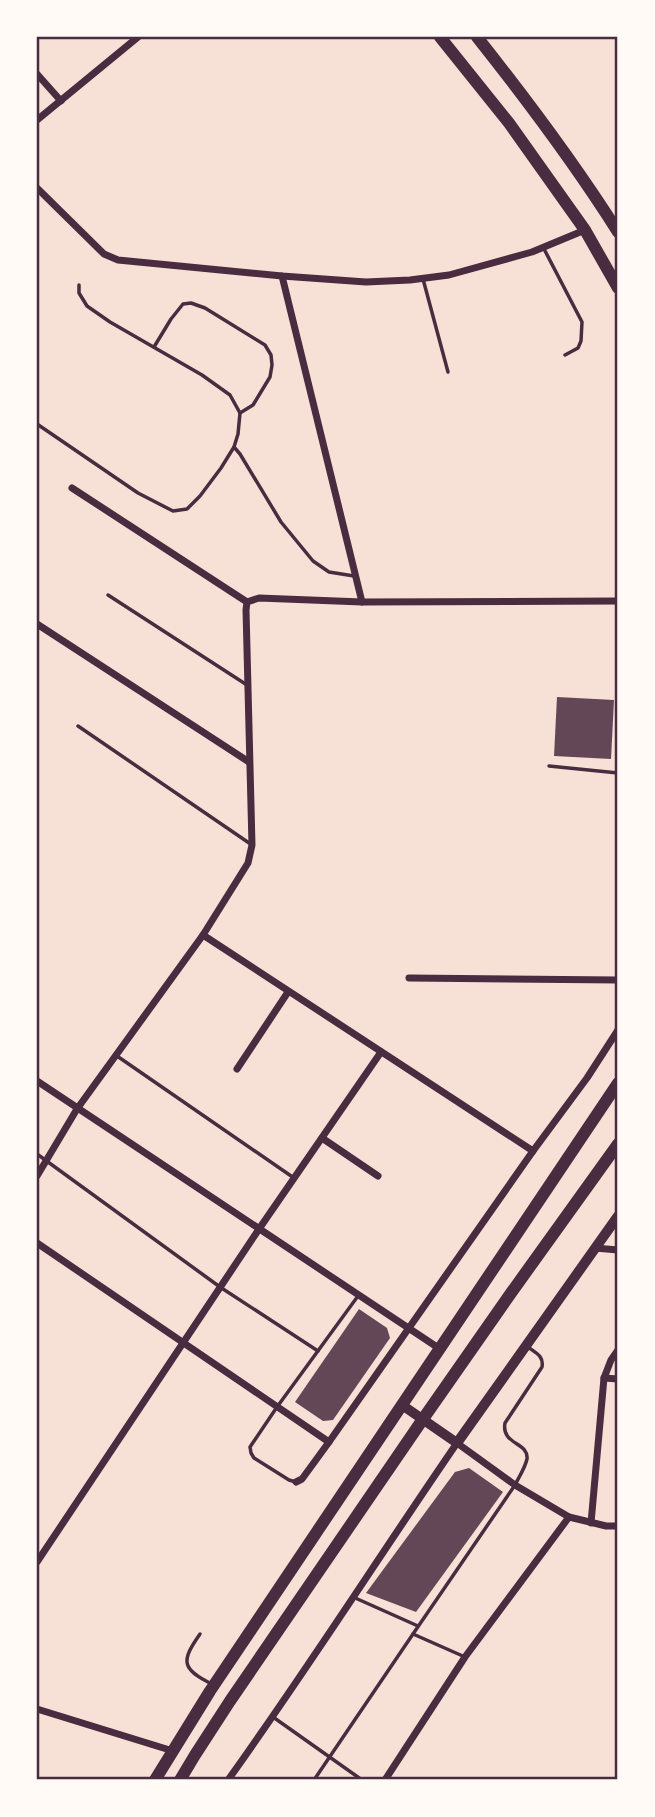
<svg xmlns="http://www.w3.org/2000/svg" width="655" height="1817" font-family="Commissioner,sans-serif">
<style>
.building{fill:#644757}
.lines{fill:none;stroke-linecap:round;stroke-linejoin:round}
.service{stroke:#4a2c40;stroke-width:3.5}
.minor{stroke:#4a2c40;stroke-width:7}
.tertiary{stroke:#4a2c40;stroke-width:10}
.trunk{stroke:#4a2c40;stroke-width:12}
.neatline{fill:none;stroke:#4a2c40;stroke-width:2.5}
</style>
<rect width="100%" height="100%" fill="#f7e1d7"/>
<g class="building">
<polygon points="557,697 614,700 611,759 554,756"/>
<polygon points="359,1309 387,1328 390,1338 333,1420 323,1421 295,1402"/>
<polygon points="469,1468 503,1492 416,1612 366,1593 455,1472"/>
</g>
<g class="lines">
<g class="service">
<polyline points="543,247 582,322 581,341 578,348 565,355"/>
<polyline points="423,279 448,372"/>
<polyline points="154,347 171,319 183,304 191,303 205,308 265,345 271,355 272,365 270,377 253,405 240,413"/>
<polyline points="37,424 138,493 173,511 187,509 200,496 221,468 234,447 238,434 240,413 230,395 202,375 110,322 87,306 79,293 79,285"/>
<polyline points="234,447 240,454 281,522 313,561 329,572 354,576"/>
<polyline points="108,595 247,685"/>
<polyline points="78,726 252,845"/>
<polyline points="549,766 618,773"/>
<polyline points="117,1056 294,1178"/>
<polyline points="37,1154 220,1287 318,1351"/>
<polyline points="296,1482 289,1480 254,1458 251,1453 250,1447 277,1407 358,1296"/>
<polyline points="353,1597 418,1626"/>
<path d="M200 1634C181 1661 181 1669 212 1684"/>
<polyline points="413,1634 465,1657"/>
<polyline points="273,1717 362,1780"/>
<path d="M314 1780 413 1634 515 1485C519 1477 525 1468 527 1459 529 1442 501 1445 505 1423L542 1367C544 1356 536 1353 528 1347"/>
</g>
<g class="minor">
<polyline points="37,74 61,101"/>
<polyline points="37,120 138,37"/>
<polyline points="37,188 104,254 118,260 282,276 366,282 410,280 449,275 532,252 585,230"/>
<polyline points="282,276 362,602"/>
<polyline points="72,488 247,602"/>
<polyline points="37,624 249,762"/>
<polyline points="203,935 533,1151"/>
<polyline points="409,978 618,980"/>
<polyline points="237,1069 288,992"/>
<polyline points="37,1081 440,1349"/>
<polyline points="322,1138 378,1176"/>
<polyline points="37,1176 77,1109 203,935 248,863 252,845 246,610 247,602 259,598 362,602 618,601"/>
<polyline points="37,1243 329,1442"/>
<polyline points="595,1248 618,1250"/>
<polyline points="604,1378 618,1379"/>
<polyline points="296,1482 302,1479 329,1442 533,1151 587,1078 618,1030"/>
<polyline points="591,1523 604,1378 611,1360 618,1350"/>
<polyline points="37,1562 259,1229 381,1052"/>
<polyline points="37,1709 173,1751"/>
<path d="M228 1780C307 1670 380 1555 457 1443L515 1485 569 1517 606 1526H618"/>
<polyline points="385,1780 465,1657 569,1517"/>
</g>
<polyline class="tertiary" points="402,1405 457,1443 618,1216"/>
<g class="trunk">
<polyline points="440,37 509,123 585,230 618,288"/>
<path d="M477 37C527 100 575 164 618 232"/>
<polyline points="155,1780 210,1691 618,1083"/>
<polyline points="180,1780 195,1755 230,1701 423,1419 511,1293 618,1144"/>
</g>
</g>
<rect width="655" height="1817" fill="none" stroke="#fffaf5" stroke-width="77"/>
<rect x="38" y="38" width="578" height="1740" class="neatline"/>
</svg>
